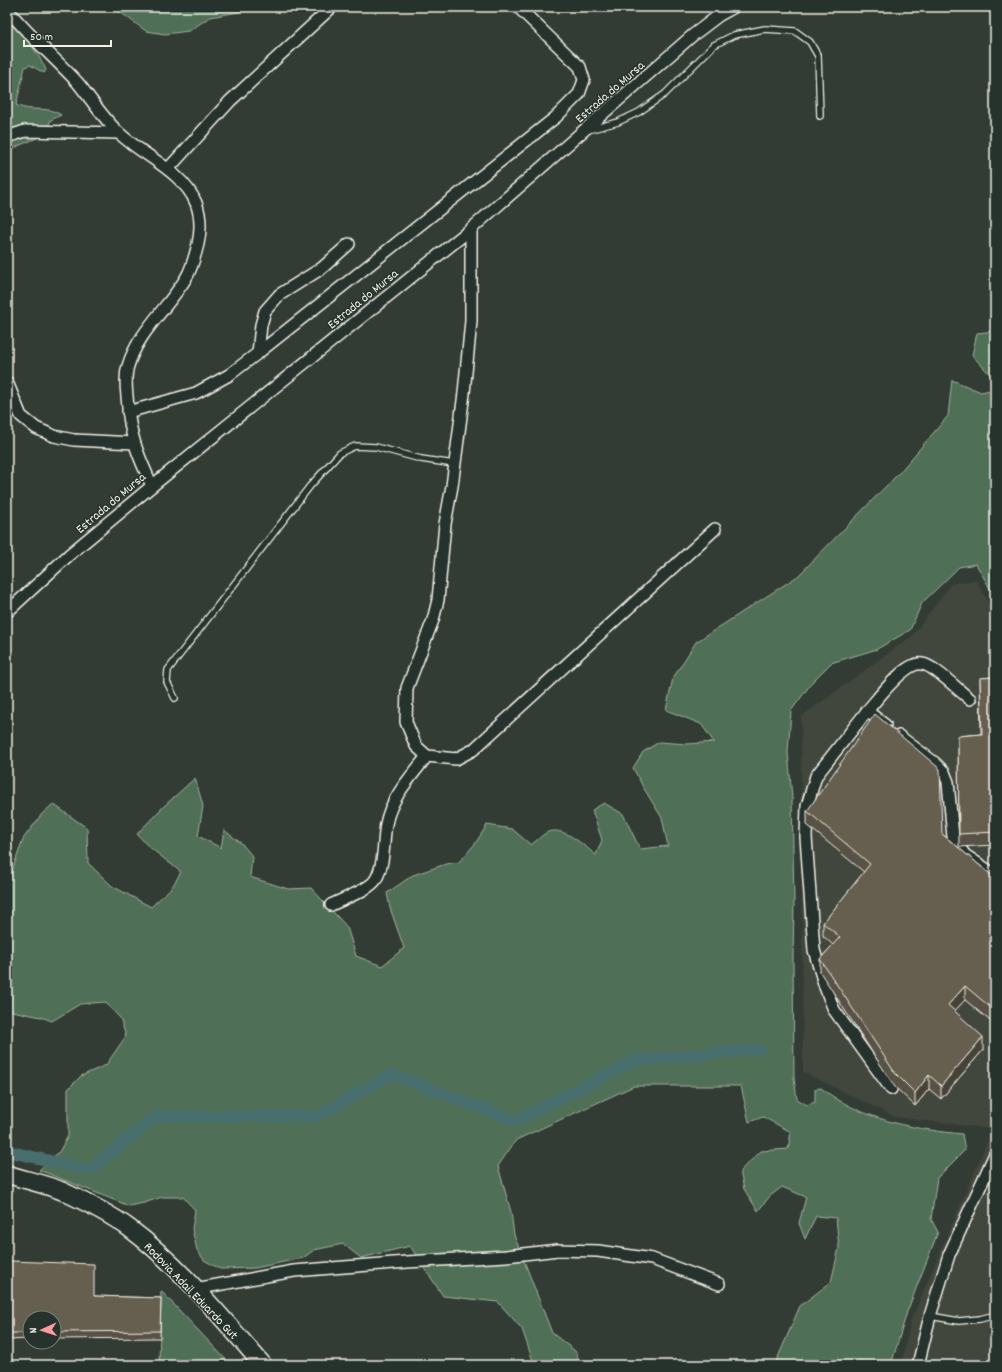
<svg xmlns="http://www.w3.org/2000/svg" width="1002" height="1372" font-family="Dekko,sans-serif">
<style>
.built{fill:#42463c}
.green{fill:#506f57;stroke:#a2b0a0}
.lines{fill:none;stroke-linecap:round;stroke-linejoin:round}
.canal{stroke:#4a6e6e;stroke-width:12}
.lane-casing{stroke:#f4f1e8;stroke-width:8}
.street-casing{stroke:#f4f1e8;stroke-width:14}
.primary-casing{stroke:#f4f1e8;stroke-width:20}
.lane{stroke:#26332d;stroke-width:5.5}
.street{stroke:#26332d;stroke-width:11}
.primary{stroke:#26332d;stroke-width:17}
.wall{fill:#585144;stroke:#f4f1e8}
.shaded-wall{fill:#474237;stroke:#f4f1e8}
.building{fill:#665e4f;stroke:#f4f1e8}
.labels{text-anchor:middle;stroke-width:3;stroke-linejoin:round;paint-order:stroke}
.street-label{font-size:13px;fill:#f4f1e8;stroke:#26332d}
</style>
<rect width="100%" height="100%" fill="#333c34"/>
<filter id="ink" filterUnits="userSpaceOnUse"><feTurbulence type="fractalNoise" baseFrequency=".025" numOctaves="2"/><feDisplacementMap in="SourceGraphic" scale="8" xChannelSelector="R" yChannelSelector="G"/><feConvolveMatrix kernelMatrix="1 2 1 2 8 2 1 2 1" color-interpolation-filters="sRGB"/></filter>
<g filter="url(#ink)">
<polygon class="built" points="976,580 995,615 995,1365 901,1365 911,1320 993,1129 895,1117 803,1072 801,717 913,635 951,584"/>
<g class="green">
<path d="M7 7H16C14 30 38 49 46 70L44 73 30 65 25 67 16 105C31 113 48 105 61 115L51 120 44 135 18 146 7 154Z"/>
<polygon points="113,7 247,7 239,12 210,17 189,31 165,34 146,31"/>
<polygon points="995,331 995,380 972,355 977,333"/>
<path d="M952 380 981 392 995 389V597L976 564 959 567 922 603 910 630 877 649 831 663 813 681 791 711 788 752 792 798 794 901 793 959 794 1078 797 1099 807 1105 815 1102V1089L821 1088C828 1093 836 1099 844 1103 880 1123 922 1130 962 1134L965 1150 937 1178 931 1219 938 1232 907 1312 891 1365H776V1362L800 1306 831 1282 839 1248 836 1218 816 1216 805 1239 799 1223 806 1197 782 1187 770 1196 758 1211 744 1189 740 1171 761 1151 788 1149 791 1132 763 1117 749 1122 741 1086H634L516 1140 498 1166 511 1212 514 1235 552 1333 575 1351 582 1365H528L534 1364 522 1329 498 1302 443 1296 410 1246 361 1258 343 1244 314 1250 303 1258 255 1268 220 1269 204 1260 197 1250 192 1229 195 1210 183 1197H162L144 1203 129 1206 39 1170 59 1152 68 1136V1089L81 1076 106 1065 126 1036 120 1018 105 1002 80 1004 52 1021 41 1017 7 1010V879L10 877 23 839 42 814 53 804 87 828 88 863 112 886 151 907 172 887 181 872 148 846 137 834 162 808 195 778 203 806 198 836 221 848 224 830 242 844 252 856 250 877 288 889 311 888 347 927 356 956 382 966 404 948 390 908 387 893 413 875 446 864 459 862 475 844 487 825 512 829 531 845C536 841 541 836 546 833 562 824 584 846 596 855L602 840 592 810 604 803 623 814 640 849 668 846 662 818 643 787 633 768 643 752 659 742 688 744 714 742 701 724 666 710 673 678 696 642 798 576 899 473 948 416Z"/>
<polygon points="161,1291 231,1365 159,1365"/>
</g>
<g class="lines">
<polyline class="canal" points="7,1151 90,1170 156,1116 318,1116 392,1074 515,1121 636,1060 759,1049"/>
<g class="lane-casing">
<g id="lane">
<polyline points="588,130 618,122 639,112 665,94 714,45 734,35 765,29 795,31 810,42 818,56 820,116"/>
<polyline points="175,698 167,682 168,670 310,486 340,453 355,446 376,447 421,459 454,464"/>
<polyline points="930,1316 959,1321 980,1319 995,1315"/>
</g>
</g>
<g class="street-casing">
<g id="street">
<path d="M7 9C29 36 55 58 78 83 91 99 103 118 118 132 141 155 183 171 196 203 201 216 201 230 198 244 195 255 192 269 186 278 168 308 138 332 128 366 125 375 126 387 127 396 128 412 130 429 135 444 139 458 146 472 152 486"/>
<polyline points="7,137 25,131 118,133"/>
<polyline points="168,169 230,101 332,7"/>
<polyline points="471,229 471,321 464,393 452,486 445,524 438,600 433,620 407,688 406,722 416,746 427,756 456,759 473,750 715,529"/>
<polyline points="258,353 556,117 579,94 584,80 580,67 518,7"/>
<polyline points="7,382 21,416 36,428 54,436 74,440 134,443"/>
<polyline points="128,412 196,393 229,375 258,353 261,325 265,311 279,295 322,268 349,244"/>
<polyline points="7,612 70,554 152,486 471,229 693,35 718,16 734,7"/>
<polyline points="867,711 816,776 807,806 806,837 814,950 825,987 834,1010 891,1089"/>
<path d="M885 725 867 711C877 700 905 661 922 664 934 665 959 691 970 699"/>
<polyline points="899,736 935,763 944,772 948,782 953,837 959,847 965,855 995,875"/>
<path d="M331 905C343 899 371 889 376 879 385 863 383 841 386 824 391 797 411 777 427 756"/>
<polyline points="195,1289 294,1271 407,1262 506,1256 558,1250 598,1251 652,1259 719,1284"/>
<polyline points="918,1365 930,1316 949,1255 995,1154"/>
</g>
</g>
<g class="primary-casing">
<path id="primary" d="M7 1174C25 1180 45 1184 62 1191 84 1201 110 1214 129 1228 179 1265 222 1318 263 1365"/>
</g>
<use href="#lane" class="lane"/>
<use href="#street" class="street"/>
<use href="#primary" class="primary"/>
</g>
<g class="wall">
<polygon points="995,677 995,845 959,847 958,736 981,734 980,678"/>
<polygon points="807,811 942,834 995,878 995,1025 965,1000 954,1011 983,1050 941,1099 929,1089 915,1106 895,1087 820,972 820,959 833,945 823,936 823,923 864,872 807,825"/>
<polygon points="9,1261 94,1296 161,1298 160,1338 54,1339 54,1318 30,1318 30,1339 10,1340"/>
</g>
<g class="shaded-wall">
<polygon points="965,986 965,1000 948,1018 948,1005"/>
<polygon points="983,1037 983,1050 941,1099 941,1086"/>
<polygon points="929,1075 929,1089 915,1106 915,1093"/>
</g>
<g class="building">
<polygon points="995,677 995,832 959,834 958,736 982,734 980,678"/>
<polygon points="875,714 940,769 942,834 995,878 995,1011 965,986 948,1005 983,1037 941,1086 929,1075 915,1093 895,1073 820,959 840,937 823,923 870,864 807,811"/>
<polygon points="9,1261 94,1264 94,1296 161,1298 160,1331 54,1332 54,1318 30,1318 30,1333 10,1333"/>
</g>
</g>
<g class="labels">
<g class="street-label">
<text transform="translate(609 91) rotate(-41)" y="5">Estrada do Mursa</text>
<text transform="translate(362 298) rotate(-39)" y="5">Estrada do Mursa</text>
<text transform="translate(110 502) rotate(-40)" y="5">Estrada do Mursa</text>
<text transform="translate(192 1290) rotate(46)" y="5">Rodovia Adail Eduardo Gut</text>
</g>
</g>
<rect width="1002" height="1372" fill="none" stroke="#26332d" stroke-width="24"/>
<rect x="12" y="12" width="978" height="1348" fill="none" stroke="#f4f1e8" stroke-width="1.5" filter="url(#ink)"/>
<g transform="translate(42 1330) rotate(267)"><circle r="19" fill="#26332d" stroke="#787f78"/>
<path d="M0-3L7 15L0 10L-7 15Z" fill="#ff9aa2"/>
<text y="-6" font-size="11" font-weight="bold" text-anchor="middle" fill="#f4f1e8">N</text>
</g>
<path d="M24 40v6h87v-6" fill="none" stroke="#f4f1e8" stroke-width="2"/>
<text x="30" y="40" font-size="12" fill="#f4f1e8" stroke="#26332d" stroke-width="3" paint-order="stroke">50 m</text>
</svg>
